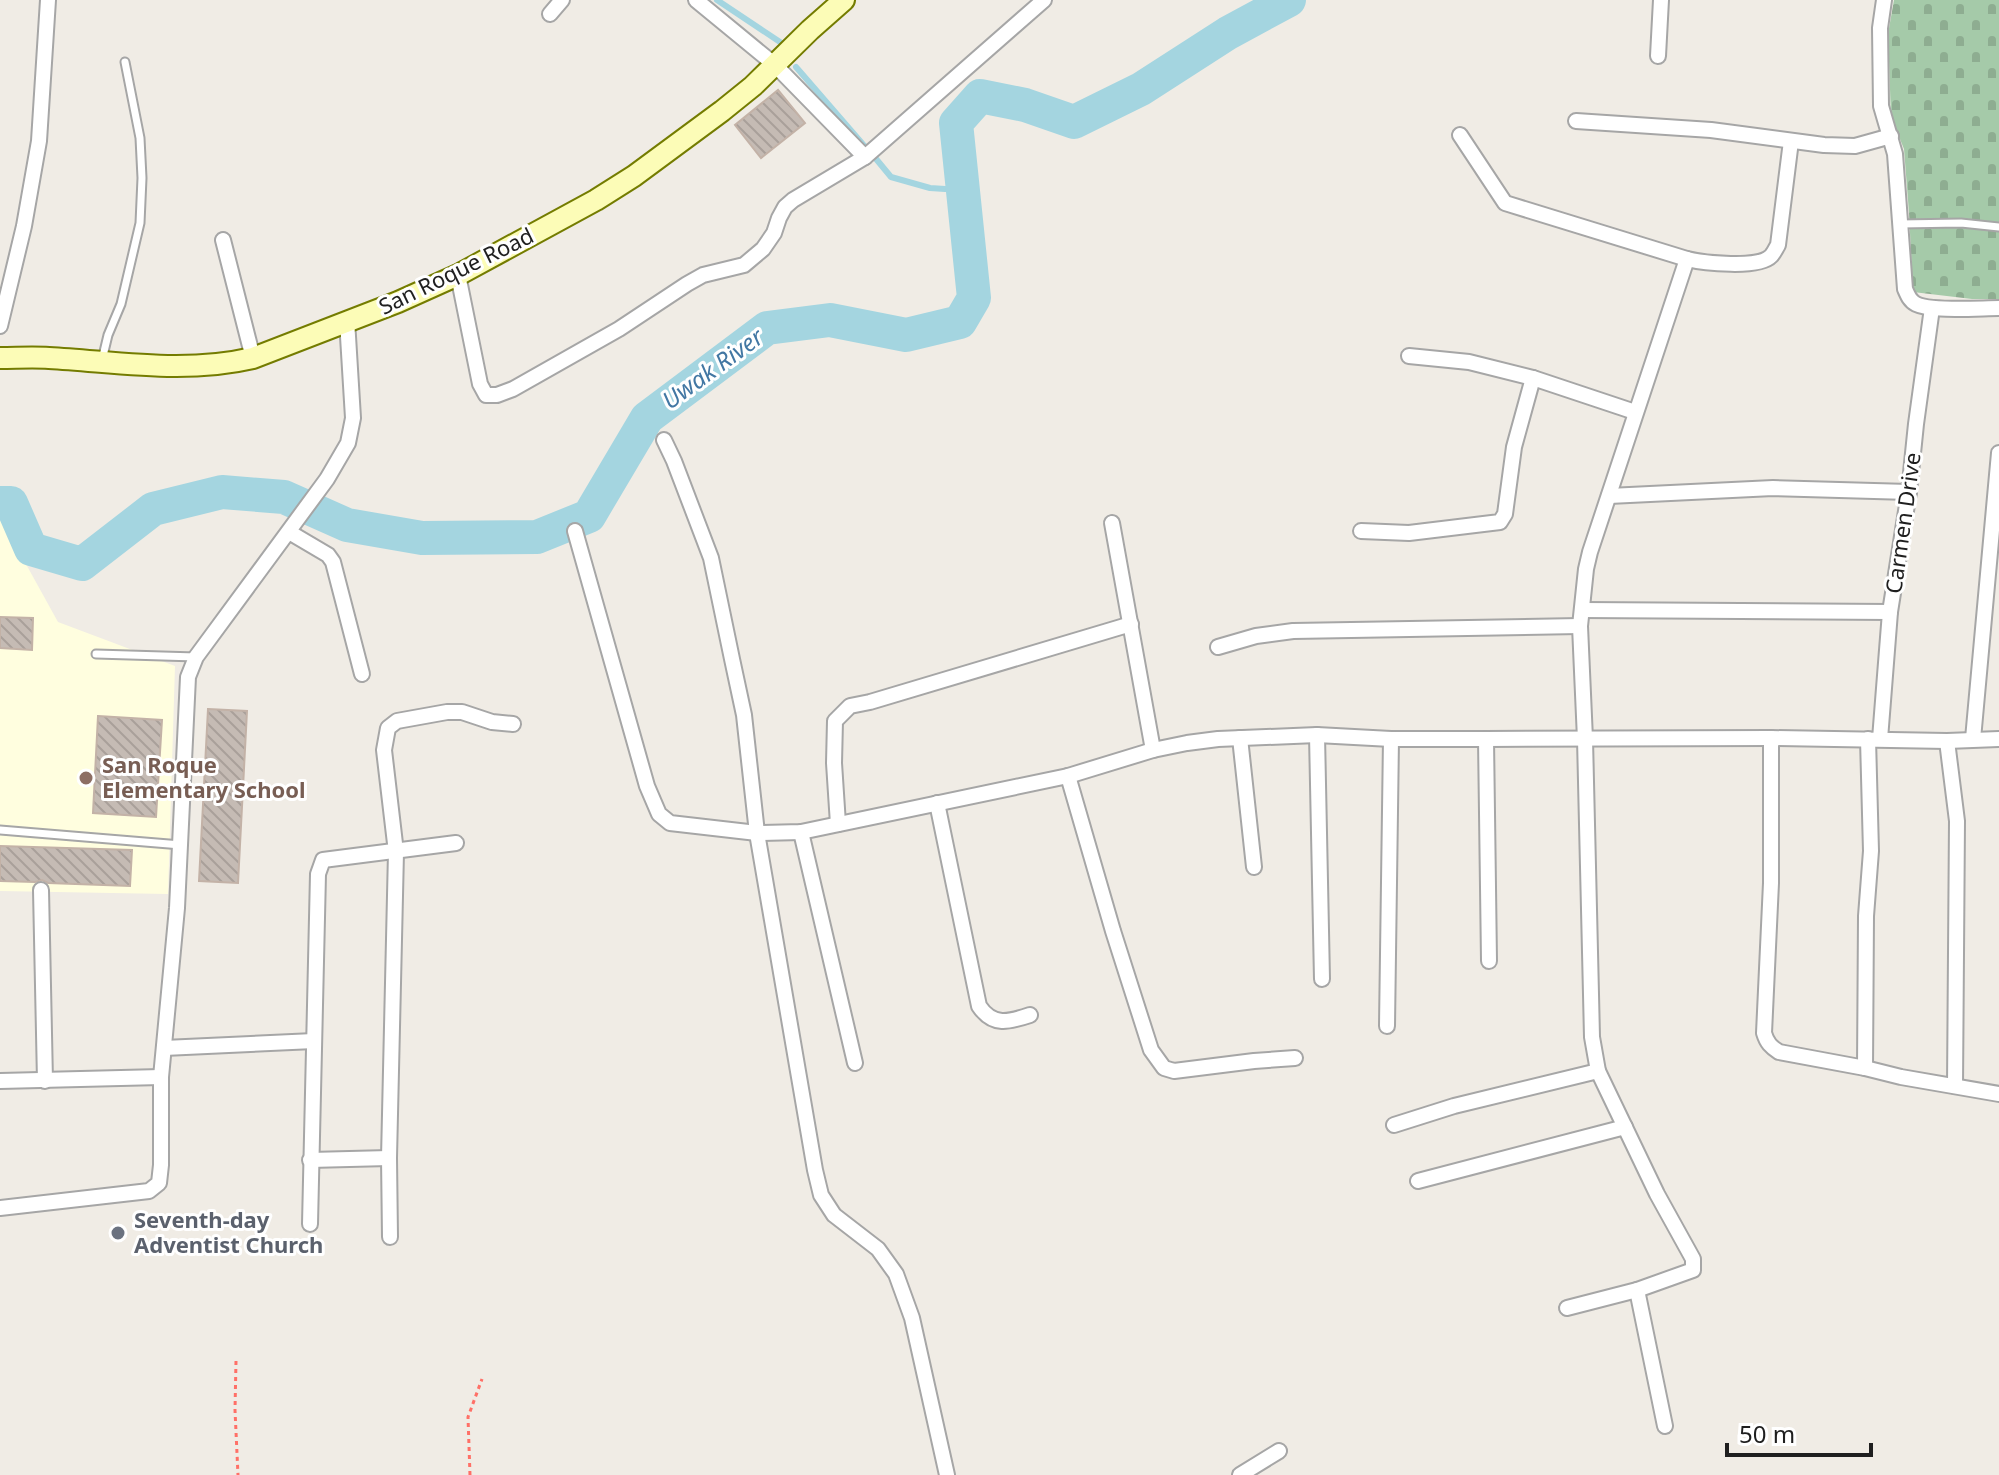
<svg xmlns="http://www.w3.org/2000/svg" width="1999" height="1475" font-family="'Noto Sans',sans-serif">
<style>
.education{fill:#fffedf}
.cemetery{fill:url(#cemetery-stones)}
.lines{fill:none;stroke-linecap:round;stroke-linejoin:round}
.stream{stroke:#a4d5e0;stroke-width:6}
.river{stroke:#a4d5e0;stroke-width:34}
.building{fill:url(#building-back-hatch);stroke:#c3b2a7;stroke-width:2}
.lane-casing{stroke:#a6a6a6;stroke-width:11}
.street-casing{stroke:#a6a6a6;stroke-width:18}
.secondary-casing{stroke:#747c00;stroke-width:24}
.path{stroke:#ff7067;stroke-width:3;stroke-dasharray:4 4;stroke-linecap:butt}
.lane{stroke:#fff;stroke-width:7}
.street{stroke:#fff;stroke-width:14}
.secondary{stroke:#fcfcb7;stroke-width:20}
.education-dot{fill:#8d6e63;stroke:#fff;stroke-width:3}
.worship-dot{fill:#6b7280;stroke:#fff;stroke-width:3}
.labels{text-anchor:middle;stroke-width:6;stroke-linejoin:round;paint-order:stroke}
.street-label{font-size:22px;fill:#1f1f1f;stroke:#fff}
.education-label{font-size:22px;font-weight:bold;fill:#785e54;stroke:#fff;text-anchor:start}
.worship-label{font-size:22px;font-weight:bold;fill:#5b616d;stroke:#fff;text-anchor:start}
.water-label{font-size:24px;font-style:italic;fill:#4277a3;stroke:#fff}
</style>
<defs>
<pattern id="cemetery-stones" width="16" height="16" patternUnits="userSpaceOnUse" patternTransform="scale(2)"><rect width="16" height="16" fill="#a5caa9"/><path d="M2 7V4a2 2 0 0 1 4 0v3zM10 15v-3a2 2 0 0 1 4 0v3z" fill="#8ead91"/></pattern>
<pattern id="building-back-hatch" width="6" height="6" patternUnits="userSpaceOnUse" patternTransform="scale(2)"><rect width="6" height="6" fill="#c5bbb4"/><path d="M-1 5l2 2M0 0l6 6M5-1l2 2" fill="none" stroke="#a9a09a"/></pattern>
</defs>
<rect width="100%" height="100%" fill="#f0ece5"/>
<polygon class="education" points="0,517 58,622 175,666 168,894 0,891"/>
<polygon class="cemetery" points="1894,0 1999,0 1999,299 1972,299 1913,292 1909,213 1904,149 1891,117 1888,34"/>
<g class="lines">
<g class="stream">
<polyline points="717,0 780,42"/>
<polyline points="796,67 867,149"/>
<polyline points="872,154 891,177 930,188 945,189"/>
</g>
<polyline class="river" points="0,503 11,503 31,549 82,564 153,509 222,492 284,497 347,525 422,538 537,537 589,516 647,418 767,328 830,320 906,335 960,322 974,298 956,123 980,96 1025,105 1074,122 1141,89 1228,33 1289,0"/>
</g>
<g class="building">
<polygon points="778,90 805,123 761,158 735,125"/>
<polygon points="0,617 33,618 32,650 0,648"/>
<polygon points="208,709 247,711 238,883 199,881"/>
<polygon points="98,716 162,720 156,817 93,813"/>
<polygon points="0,846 132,850 130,886 48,883 42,880 35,882 0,881"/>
</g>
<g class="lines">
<g class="lane-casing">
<g id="lane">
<polyline points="1900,224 1961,223 1999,227"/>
<polyline points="102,360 108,335 121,304 140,223 142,178 140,138 125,62"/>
<polyline points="96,654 196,657"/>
<polyline points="0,830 181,845"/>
</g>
</g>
<g class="street-casing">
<g id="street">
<polyline points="696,0 775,65 865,157"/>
<path d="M1884 0 1880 28 1881 106 1895 154 1905 289C1908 296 1910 301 1916 304 1932 312 1980 308 1999 308"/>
<polyline points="550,14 562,0"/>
<polyline points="1658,56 1661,0"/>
<polyline points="1576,121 1711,130 1824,145 1855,146 1891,136"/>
<polyline points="1460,135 1505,203 1687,259"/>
<polyline points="223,240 253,358"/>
<polyline points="458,275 480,384 486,395 497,395 513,389 619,329 687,284 703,275 744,265 763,249 774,233 779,218 785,207 793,200 865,157 1044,0"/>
<polyline points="0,326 24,226 39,141 48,0"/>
<polyline points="1409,356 1469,362 1533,378 1635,412"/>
<polyline points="664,440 674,461 711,558 732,659 744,715 757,833 815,1170 821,1195 834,1215 878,1249 896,1274 912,1318 947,1475"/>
<polyline points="1609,496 1773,488 1909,492"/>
<polyline points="1112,523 1153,750"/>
<polyline points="575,531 647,786 659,814 670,823 757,833 801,832 1068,776 1153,750 1187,743 1218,739 1317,735 1391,739 1486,739 1771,738 1947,741 1999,739"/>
<polyline points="1361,531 1409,533 1500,522 1505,514 1514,447 1533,378"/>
<polyline points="289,532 328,555 333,562 362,674"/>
<polyline points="1582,610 1890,612"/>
<polyline points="1218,647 1256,636 1293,631 1580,626"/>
<polyline points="1317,735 1322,979"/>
<polyline points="1240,738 1254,867"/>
<path d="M1771 738V883L1764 1033C1767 1043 1771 1047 1779 1052L1865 1068 1901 1077 1999 1094"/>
<polyline points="1486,739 1489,961"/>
<polyline points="1880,739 1890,612 1909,492 1916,424 1932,308"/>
<polyline points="1973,739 1999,453"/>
<polyline points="1947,741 1957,821 1955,1086"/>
<polyline points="1068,776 1113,931 1151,1050 1164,1068 1174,1071 1254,1061 1295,1058"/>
<path d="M937 803 979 1006C993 1027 1009 1022 1030 1015"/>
<polyline points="838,824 834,763 835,721 850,706 870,702 1131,624"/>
<polyline points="801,832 855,1063"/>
<polyline points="41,890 45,1081"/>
<polyline points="1387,1026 1391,739"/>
<polyline points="164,1048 314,1041"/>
<polyline points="1865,1068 1866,916 1871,851 1868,739"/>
<polyline points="0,1081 161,1077"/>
<polyline points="1394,1125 1454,1106 1598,1071"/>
<polyline points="310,1160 389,1158"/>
<polyline points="1418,1181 1625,1127"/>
<polyline points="0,1208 149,1191 159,1183 161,1165 161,1077 177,908 188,677 196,657 327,479 348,443 353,418 347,320"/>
<polyline points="310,1224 318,874 323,860 456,843"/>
<polyline points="390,1237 389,1158 396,852 384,750 388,728 397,721 447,712 462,712 492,722 513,724"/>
<polyline points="1567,1308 1637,1290"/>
<path d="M1665 1426 1637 1290 1693 1270V1259L1657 1194 1598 1071 1592 1037 1585 739 1580 626 1586 569 1590 552 1687 259C1703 263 1759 269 1771 256 1774 253 1776 248 1778 245L1791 141"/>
<polyline points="1240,1475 1279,1451"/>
</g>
</g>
<g class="secondary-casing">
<path id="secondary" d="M0 358C16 358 33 357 49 358 119 362 184 374 253 358L398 302 458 275 596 200 634 176 722 111 753 86 810 30 844 0"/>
</g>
<g class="path">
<polyline points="236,1361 235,1410 238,1475"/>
<polyline points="470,1475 468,1417 482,1379"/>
</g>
<use href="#lane" class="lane"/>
<use href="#street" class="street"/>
<use href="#secondary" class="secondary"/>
</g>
<circle class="education-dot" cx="86" cy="778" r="8"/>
<circle class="worship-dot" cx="118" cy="1233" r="8"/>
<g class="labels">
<g class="street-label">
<text transform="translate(456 271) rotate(-26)" y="8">San Roque Road</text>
<text transform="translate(1903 523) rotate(-82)" y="8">Carmen Drive</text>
</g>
<g class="education-label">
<text x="102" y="773">San Roque<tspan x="102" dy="25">Elementary School</tspan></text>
</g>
<g class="worship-label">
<text x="134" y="1228">Seventh-day<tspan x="134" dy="25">Adventist Church</tspan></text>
</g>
<g class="water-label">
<text transform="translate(713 369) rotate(-36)" y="8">Uwak River</text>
</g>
</g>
<path d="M1727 1443v12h144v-12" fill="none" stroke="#1f1f1f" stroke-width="4"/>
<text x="1739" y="1443" font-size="24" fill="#1f1f1f" stroke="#ffffff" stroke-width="6" paint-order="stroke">50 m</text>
</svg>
